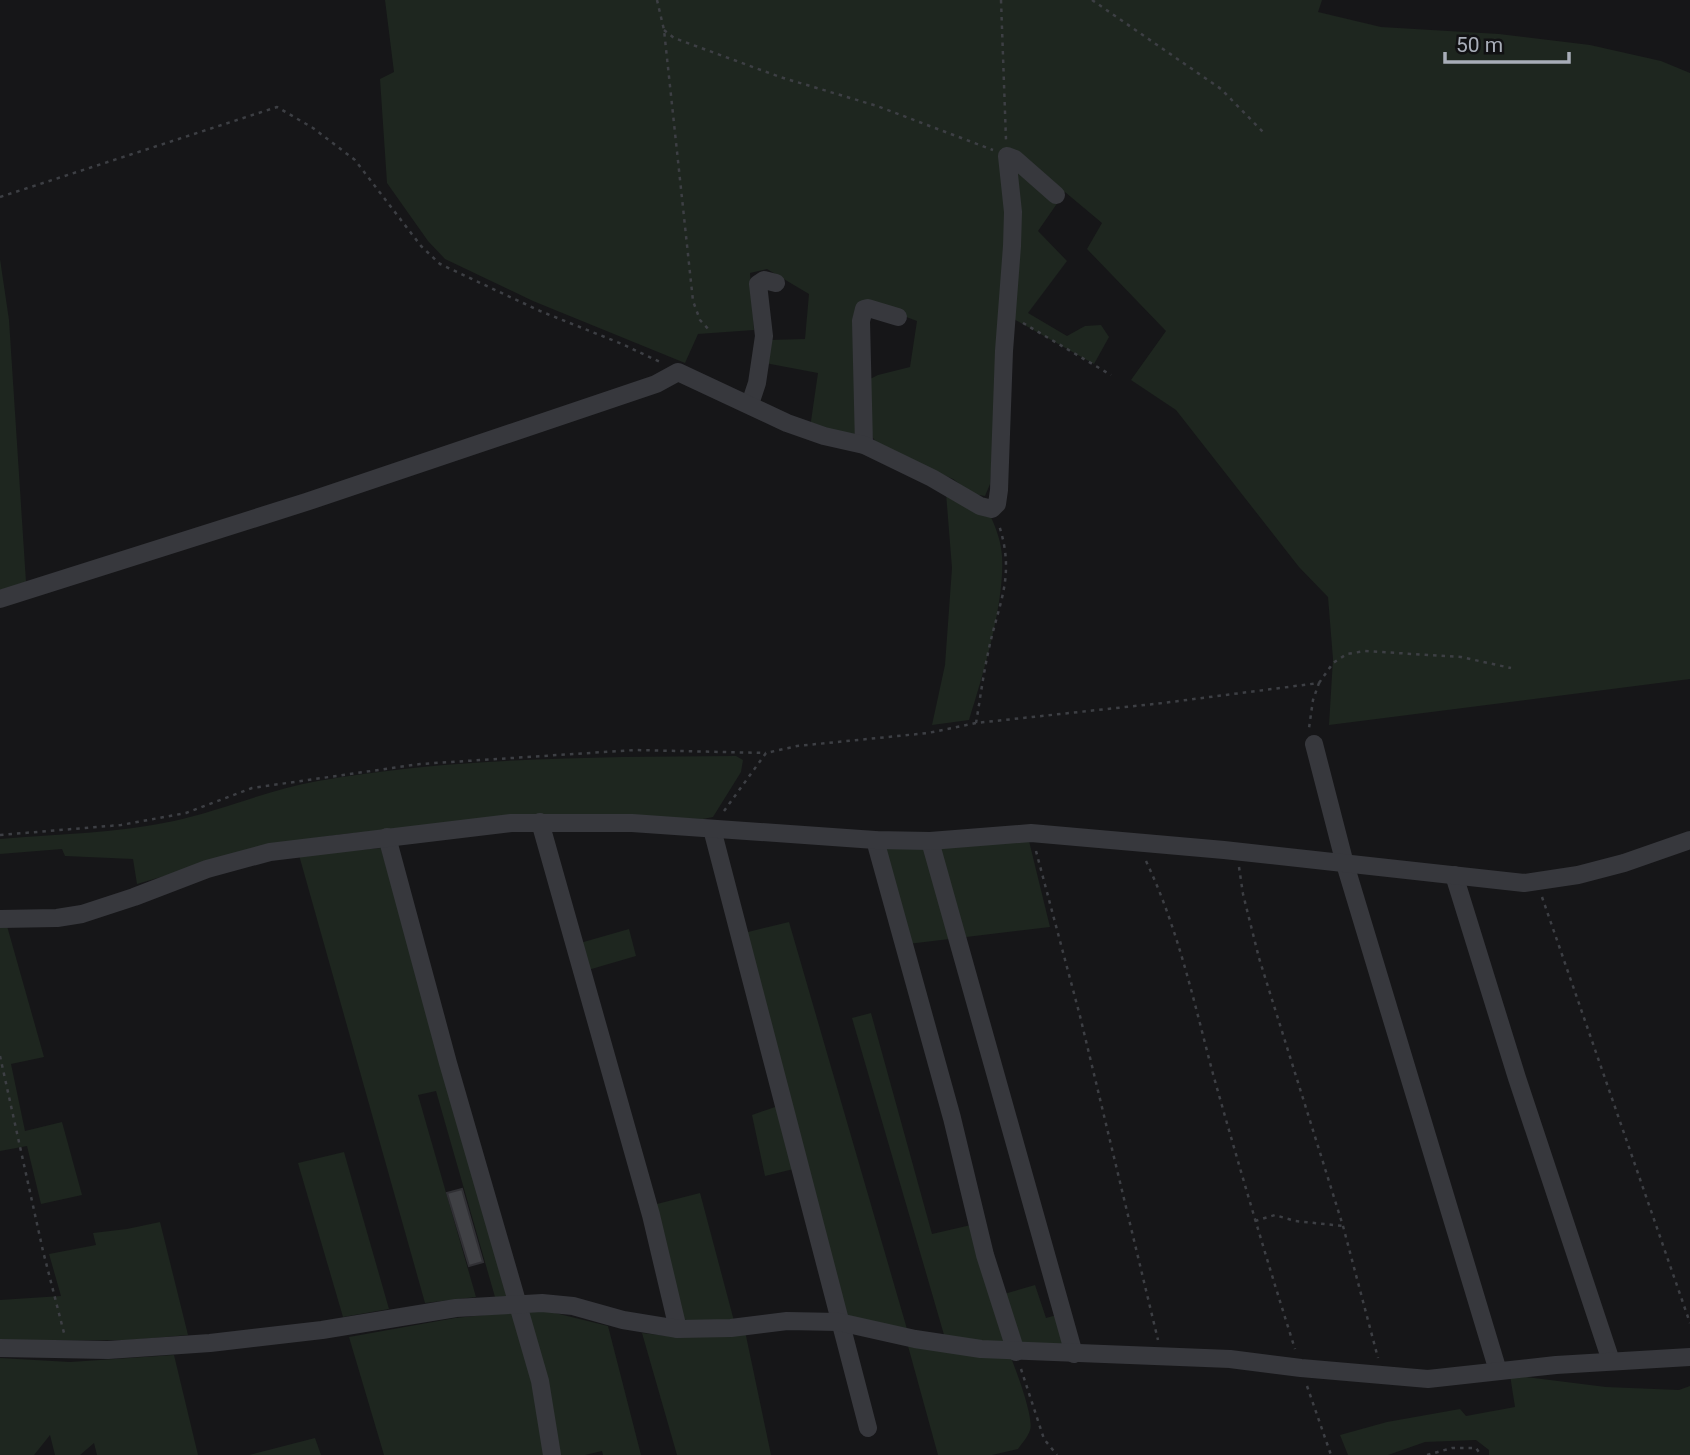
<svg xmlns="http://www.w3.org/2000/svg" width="1690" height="1455" font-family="Roboto,sans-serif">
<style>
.green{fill:#1e261f}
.building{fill:#404145;stroke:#303034;stroke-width:2}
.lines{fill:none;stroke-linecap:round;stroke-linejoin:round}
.path{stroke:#3d3f44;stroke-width:2.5;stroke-dasharray:3.5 5;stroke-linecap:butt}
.minor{stroke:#37383d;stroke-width:18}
</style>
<rect width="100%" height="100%" fill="#161618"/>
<g class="green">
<polygon points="385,0 1322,0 1318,12 1381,27 1499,34 1590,45 1661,61 1690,73 1690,679 1329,725 1333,659 1328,597 1299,567 1176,410 1131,380 1166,331 1087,249 1102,223 1065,192 1038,231 1067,261 1028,313 1067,336 1085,326 1101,325 1109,337 1094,364 1003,313 990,484 985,496 973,494 953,479 881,448 873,438 870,421 868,380 878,375 910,367 917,321 869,303 856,435 810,428 818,373 765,363 769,340 805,339 809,294 767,269 750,273 754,330 698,334 685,363 533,301 445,259 428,241 387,183 380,79 394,72"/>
<polygon points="0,259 9,320 26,582 0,590"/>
<path d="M946 493 990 515C996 528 1001 541 1002 556 1005 602 983 675 969 720L932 725 945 665 952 568Z"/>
<path d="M736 756 743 760 741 772 713 817 703 819 560 814 344 834 274 844 137 884 133 859 65 856 62 849 0 854V839C58 834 118 833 174 821 223 810 268 790 318 781 455 757 597 757 736 756Z"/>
<polygon points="1029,841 1050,927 908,944 884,849"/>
<polygon points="381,848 509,1296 495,1297 436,1091 418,1095 476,1297 425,1303 299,855"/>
<polygon points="789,922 907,1329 843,1315 806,1166 765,1176 752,1115 778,1106 744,933"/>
<polygon points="0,926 7,926 44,1057 11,1064 25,1131 62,1122 82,1195 41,1204 27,1146 0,1151"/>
<polygon points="629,929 636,956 588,970 580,943"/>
<path d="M871 1013 932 1234 971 1225 1004 1294 1035 1285 1046 1318 1057 1315 1065 1346 1005 1344C1012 1358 1035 1418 1030 1430 1028 1437 1022 1443 1018 1449L992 1455H938L908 1346 949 1352 852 1018Z"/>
<polygon points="344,1152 389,1309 343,1317 298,1163"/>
<polygon points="700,1193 734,1321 698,1322 681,1319 653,1205"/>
<polygon points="160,1222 188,1335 130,1340 0,1341 0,1300 61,1296 49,1254 96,1245 93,1233 127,1229"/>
<polygon points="516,1312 551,1312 608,1326 641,1455 603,1455 602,1451 585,1455 384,1455 349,1337 455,1318"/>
<polygon points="745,1331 771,1455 677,1455 642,1333 676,1337"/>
<polygon points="174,1355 198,1455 97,1455 94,1443 80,1455 55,1455 50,1435 34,1455 0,1455 0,1358 70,1362"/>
<polygon points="1510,1375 1606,1387 1679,1390 1690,1386 1690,1455 1489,1455 1489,1450 1476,1440 1425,1442 1388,1455 1348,1455 1340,1435 1387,1422 1460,1409 1466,1416 1515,1407"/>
<polygon points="315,1438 321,1455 249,1455"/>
</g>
<polygon class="building" points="462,1189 483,1262 469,1266 447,1193"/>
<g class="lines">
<g class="path">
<polyline points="657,0 664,30 693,301 700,320 710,331"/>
<polyline points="1001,0 1006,140"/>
<polyline points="1092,0 1221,89 1264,133"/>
<polyline points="664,30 674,38 780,77 877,106 993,150"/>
<polyline points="0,197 277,107 313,128 355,160 421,246 440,264 540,311 622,344 660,362"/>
<polyline points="1023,323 1111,375"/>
<polyline points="1319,683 1333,663 1347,654 1365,651 1461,657 1511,668"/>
<path d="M976 723C980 700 983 676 988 653 998 603 1016 578 999 525"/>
<polyline points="724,811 766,753 797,746 928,733 976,723 1163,703 1319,683 1313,700 1309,728"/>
<polyline points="0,835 121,825 186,813 252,788 420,764 635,750 766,753"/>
<polyline points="1036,851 1080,1016 1158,1340"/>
<path d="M1146 861C1178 928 1194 1002 1213 1074 1239 1166 1266 1258 1295 1349"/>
<polyline points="1239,867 1243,894 1259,958 1343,1226 1378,1358"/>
<polyline points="1542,897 1690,1323"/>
<polyline points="0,1056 43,1251 64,1333"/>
<polyline points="1255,1221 1275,1215 1295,1221 1343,1226"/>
<polyline points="1021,1369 1044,1439 1057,1455"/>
<polyline points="1307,1386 1331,1455"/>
<polyline points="1427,1455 1452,1448 1476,1448 1481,1455"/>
</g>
<g class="minor">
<polyline points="750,404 757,383 764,336 758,284 764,280 776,283"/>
<polyline points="864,445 861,321 864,309 868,308 898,317"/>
<polyline points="0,599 306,502 656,384 678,372 787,423 824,436 864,445 932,478 980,506 992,509 997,504 999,490 1004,351 1012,246 1013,212 1007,156 1015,159 1056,195"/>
<polyline points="1314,744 1345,864 1498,1371"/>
<polyline points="540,822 651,1215 678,1329"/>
<polyline points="712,829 868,1428"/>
<polyline points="387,837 448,1063 540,1381 552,1455"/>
<polyline points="875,840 952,1118 985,1255 1016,1352"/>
<polyline points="930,841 1074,1354"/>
<polyline points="1454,875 1517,1078 1611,1361"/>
<polyline points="0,919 57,918 82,914 134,897 207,869 270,852 511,823 632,823 875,840 930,841 1031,833 1224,850 1524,883 1578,875 1624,863 1690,840"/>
<polyline points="0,1348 108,1350 210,1343 322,1330 456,1308 542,1303 573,1306 623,1320 678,1329 731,1328 787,1321 839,1322 915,1339 981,1349 1230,1359 1301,1368 1428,1379 1556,1365 1690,1357"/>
</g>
</g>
<path d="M1445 52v10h124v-10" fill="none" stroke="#a8adb8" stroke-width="3.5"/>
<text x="1456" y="52" font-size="21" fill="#a8adb8" stroke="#111113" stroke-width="5" paint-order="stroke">50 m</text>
</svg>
